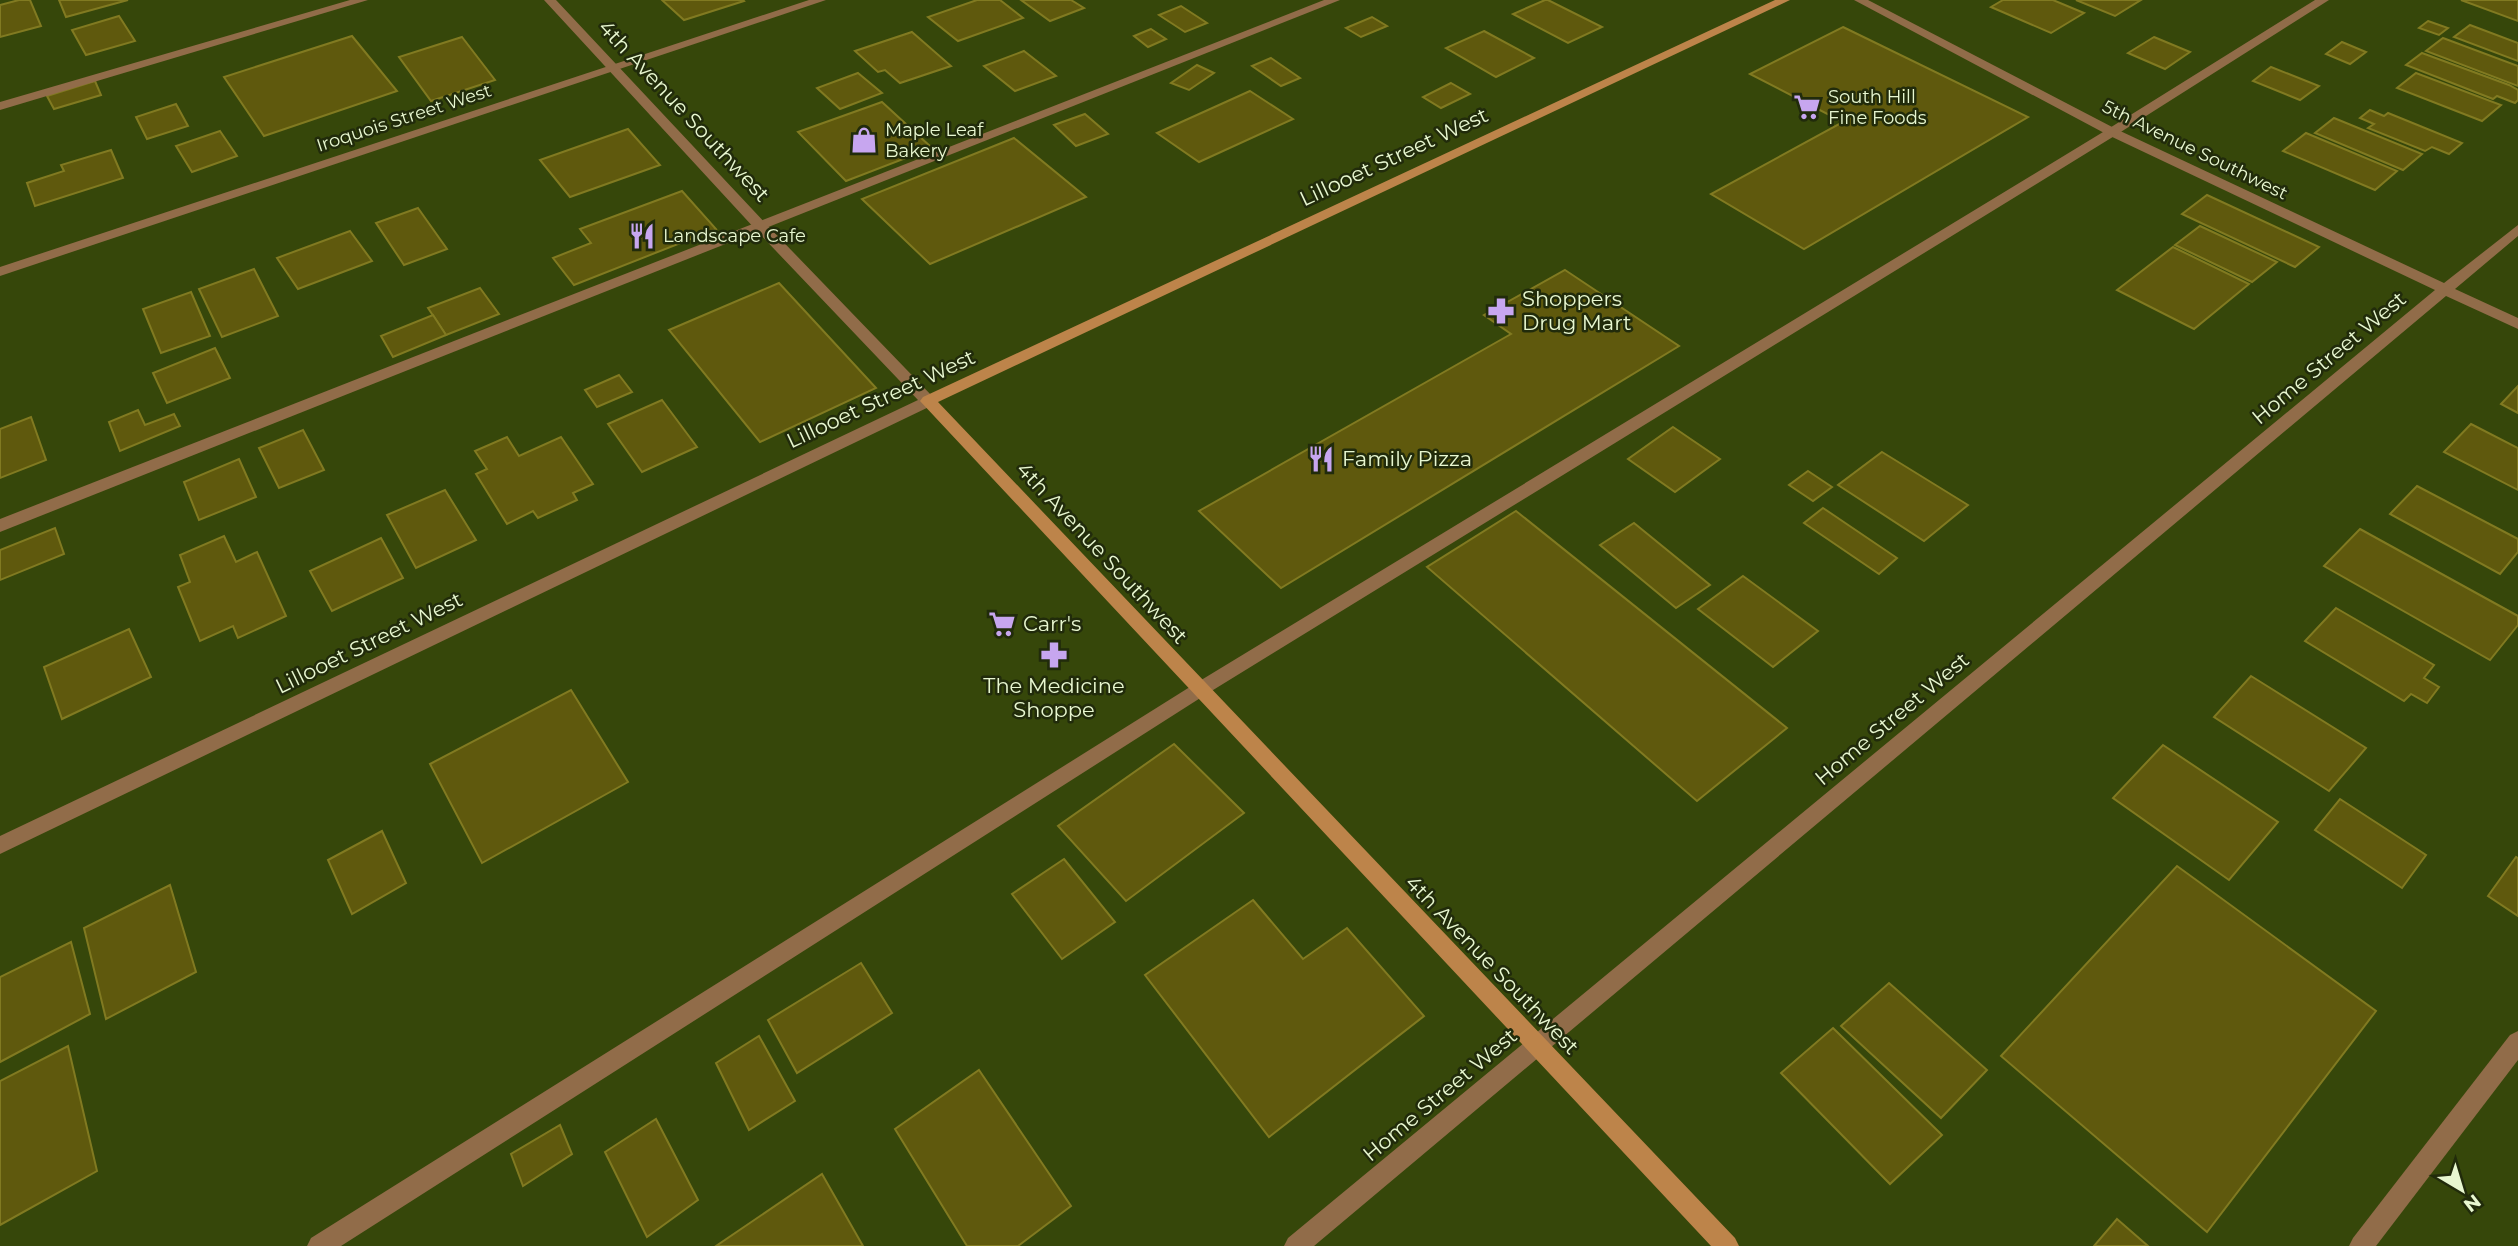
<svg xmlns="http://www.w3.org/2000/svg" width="2518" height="1246" font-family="Montserrat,sans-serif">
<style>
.building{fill:#5f590d;stroke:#817a21;stroke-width:2}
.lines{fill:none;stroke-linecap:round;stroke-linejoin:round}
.service{fill:#916c49;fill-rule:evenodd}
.minor{fill:#916c49;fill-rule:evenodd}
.tertiary{fill:#916c49;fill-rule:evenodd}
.secondary{fill:#bd844a;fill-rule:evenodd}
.labels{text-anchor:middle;stroke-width:5;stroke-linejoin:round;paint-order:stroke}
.far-poi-label{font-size:18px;fill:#e8f7d0;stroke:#212b0b;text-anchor:start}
.far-street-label{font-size:18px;fill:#e8f7d0;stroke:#212b0b}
.street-label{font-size:21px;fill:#e8f7d0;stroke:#212b0b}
.poi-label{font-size:21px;fill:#e8f7d0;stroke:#212b0b;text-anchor:start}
</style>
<rect width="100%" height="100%" fill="#36470a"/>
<g class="building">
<polygon points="19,0 30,0 41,26 0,37 0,5"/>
<polygon points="59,0 128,0 66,17"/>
<polygon points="662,0 743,0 744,1 684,20"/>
<polygon points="977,0 1000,0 1023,18 958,41 928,17"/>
<polygon points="1021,0 1071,0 1084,8 1050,21"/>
<polygon points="1545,0 1548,0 1602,27 1568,43 1513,14"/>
<polygon points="2003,0 2053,0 2084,13 2051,33 1991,7"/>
<polygon points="2076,0 2141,0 2115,16"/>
<polygon points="2461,0 2518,0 2518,21"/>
<polygon points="1181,6 1207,23 1185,32 1159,15"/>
<polygon points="119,16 135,41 86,55 72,30"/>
<polygon points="1372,17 1387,26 1361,37 1346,28"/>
<polygon points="2428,21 2448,28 2439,35 2419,28"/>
<polygon points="2470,25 2518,43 2518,61 2454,37"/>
<polygon points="1843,27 2028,117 1804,249 1711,194 1843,122 1750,74"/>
<polygon points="1151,29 1166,39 1148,47 1134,36"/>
<polygon points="1484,31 1534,58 1496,77 1446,48"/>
<polygon points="912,32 951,66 900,83 885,70 878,72 855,51"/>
<polygon points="352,36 397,91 264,136 224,77"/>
<polygon points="462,37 495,80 431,101 399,57"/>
<polygon points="2154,37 2190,52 2165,69 2128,53"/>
<polygon points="2443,38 2518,66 2518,86 2426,51"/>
<polygon points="2342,42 2366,52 2350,64 2326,54"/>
<polygon points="1024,51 1056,76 1015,91 984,66"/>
<polygon points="2422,53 2509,85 2518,90 2518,100 2515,103 2497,96 2493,99 2406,65"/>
<polygon points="1271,58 1300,78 1281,86 1252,66"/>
<polygon points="1197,65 1214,73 1189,90 1171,83"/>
<polygon points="2271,67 2319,86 2300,100 2253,81"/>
<polygon points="858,73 882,93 840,109 817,88"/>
<polygon points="2416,73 2501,105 2482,121 2397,88"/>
<polygon points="95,81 101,95 54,109 47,96"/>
<polygon points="1451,83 1470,94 1441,108 1423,97"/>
<polygon points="1250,91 1293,119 1199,162 1157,133"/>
<polygon points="882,102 932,148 846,181 798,132"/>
<polygon points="176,104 188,126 147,139 136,117"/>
<polygon points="2370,110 2384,116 2388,113 2462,143 2449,154 2432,147 2425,151 2368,128 2374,124 2360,118"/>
<polygon points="1085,114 1108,134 1076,146 1054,125"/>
<polygon points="2334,118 2422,154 2403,170 2315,133"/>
<polygon points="628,129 660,165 570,197 540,160"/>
<polygon points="220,131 237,156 192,172 176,146"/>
<polygon points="2306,133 2397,171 2375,190 2283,151"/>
<polygon points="1014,138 1086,197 930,264 862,199"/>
<polygon points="111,150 123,178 35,206 27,183 64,171 61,165"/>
<polygon points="682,191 716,229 574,285 553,258 591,243 580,229"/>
<polygon points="2207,195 2319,247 2295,267 2182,214"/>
<polygon points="418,208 447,249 404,265 376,223"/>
<polygon points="2200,226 2277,262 2252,282 2175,245"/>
<polygon points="350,231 372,261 298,289 277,258"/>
<polygon points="2173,247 2249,284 2194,329 2117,290"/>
<polygon points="254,269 278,316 222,337 199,289"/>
<polygon points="1565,270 1679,346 1281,588 1199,511 1511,334 1484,315"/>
<polygon points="779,283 876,388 760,442 669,330"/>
<polygon points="480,288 499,314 446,335 428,308"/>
<polygon points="191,292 210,336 161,353 143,309"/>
<polygon points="433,315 446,335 393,357 381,336"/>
<polygon points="215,348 230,378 167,403 153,373"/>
<polygon points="619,375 632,392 597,407 585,390"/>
<polygon points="2518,386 2518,413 2501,404"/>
<polygon points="662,400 697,447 642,472 608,424"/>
<polygon points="138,410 145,425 174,414 180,426 120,451 109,422"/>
<polygon points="31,417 46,460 0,478 0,429"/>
<polygon points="2471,424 2518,448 2518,490 2444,452"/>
<polygon points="1673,427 1720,459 1675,492 1628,459"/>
<polygon points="303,430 324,470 279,488 259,448"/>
<polygon points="507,437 519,456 561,437 593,484 573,493 577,500 538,518 533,511 507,524 476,474 487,469 475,451"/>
<polygon points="1882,452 1968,505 1924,541 1838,485"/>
<polygon points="239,459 256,497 199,520 184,482"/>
<polygon points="1808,471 1832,487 1813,501 1789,485"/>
<polygon points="2417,486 2518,539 2518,552 2500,574 2390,514"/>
<polygon points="445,490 476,540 416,568 387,515"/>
<polygon points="1823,508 1897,558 1879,574 1804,523"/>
<polygon points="1516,511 1787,728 1697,801 1427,567"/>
<polygon points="1634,523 1710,585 1676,608 1600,545"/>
<polygon points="55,528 64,554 0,580 0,550"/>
<polygon points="2360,529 2518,616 2518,625 2490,660 2324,566"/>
<polygon points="224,536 236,562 257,552 286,616 238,638 233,626 200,641 178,587 190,582 180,555"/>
<polygon points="381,538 403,578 332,611 310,571"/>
<polygon points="1743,576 1818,631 1773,667 1698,609"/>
<polygon points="2336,608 2434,665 2424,678 2439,687 2427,703 2411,694 2404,701 2305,641"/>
<polygon points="129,629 151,677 62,719 44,667"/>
<polygon points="2251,676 2366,748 2329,791 2214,717"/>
<polygon points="571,690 628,782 482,863 430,764"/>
<polygon points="1174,744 1244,813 1126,901 1058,826"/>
<polygon points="2163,745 2278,822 2229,880 2113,798"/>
<polygon points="2340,799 2426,855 2402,888 2315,830"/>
<polygon points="382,831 406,883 352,914 328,860"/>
<polygon points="2516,857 2518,858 2518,916 2488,896"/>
<polygon points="1064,859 1115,922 1062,959 1012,894"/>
<polygon points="2177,866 2376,1011 2207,1232 2001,1056"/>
<polygon points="170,885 196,972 106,1019 84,928"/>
<polygon points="1253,900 1303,959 1347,928 1424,1016 1269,1137 1145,975"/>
<polygon points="71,942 90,1014 0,1062 0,977"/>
<polygon points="861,963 892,1013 797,1073 768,1020"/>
<polygon points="1889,983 1987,1070 1941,1118 1841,1026"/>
<polygon points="1833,1028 1942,1135 1890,1184 1781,1073"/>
<polygon points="759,1036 795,1101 749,1130 716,1063"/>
<polygon points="68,1046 97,1171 0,1225 0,1081"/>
<polygon points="979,1070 1071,1206 1018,1246 967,1246 895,1129"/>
<polygon points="656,1119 698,1200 647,1237 605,1152"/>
<polygon points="560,1125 572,1154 523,1186 511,1154"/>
<polygon points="822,1174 863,1246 716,1246"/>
<polygon points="2117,1219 2148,1246 2094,1246"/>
</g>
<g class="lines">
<g class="service">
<polygon points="350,0 368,0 0,110 0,102"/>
<polygon points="1324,0 1340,0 0,532 0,519"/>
<polygon points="2315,0 2329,0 2116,135 1205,695 341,1246 307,1246 311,1238 1193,685 2108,129"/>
<polygon points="2518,1031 2518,1060 2376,1246 2349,1246 2353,1238 2510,1035"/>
</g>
<g class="minor">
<polygon points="809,0 826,0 0,276 0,267"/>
<polygon points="1854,0 1868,0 2116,129 2444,283 2518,225 2518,236 2455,289 2518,318 2518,329 2446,296 1314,1246 1284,1246 1288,1238 2435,290 2108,135"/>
</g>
<polygon class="tertiary" points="544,0 556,0 766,224 933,397 936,401 933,405 0,854 0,836 918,400 756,230"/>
<polygon class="secondary" points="1775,0 1790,0 938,402 1735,1238 1739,1246 1711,1246 920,401 923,397"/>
</g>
<defs>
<g id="supermarket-bare" transform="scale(2.1)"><path d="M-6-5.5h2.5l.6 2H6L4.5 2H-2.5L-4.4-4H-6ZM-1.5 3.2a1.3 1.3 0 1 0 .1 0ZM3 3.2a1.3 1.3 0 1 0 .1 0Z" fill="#c7a6ef" stroke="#212b0b" stroke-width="2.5" paint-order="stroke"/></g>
<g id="shop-bare" transform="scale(2.1)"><path d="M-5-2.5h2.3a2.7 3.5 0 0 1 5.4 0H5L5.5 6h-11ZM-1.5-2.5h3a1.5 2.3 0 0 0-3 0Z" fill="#c7a6ef" stroke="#212b0b" stroke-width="2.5" paint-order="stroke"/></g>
<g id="restaurant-bare" transform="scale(2.1)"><path d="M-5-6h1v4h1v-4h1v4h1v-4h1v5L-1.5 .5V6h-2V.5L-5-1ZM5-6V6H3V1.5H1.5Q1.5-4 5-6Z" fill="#c7a6ef" stroke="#212b0b" stroke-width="2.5" paint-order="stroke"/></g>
<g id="pharmacy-bare" transform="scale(2.1)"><path d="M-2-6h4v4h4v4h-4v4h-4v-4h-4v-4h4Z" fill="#c7a6ef" stroke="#212b0b" stroke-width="2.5" paint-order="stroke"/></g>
</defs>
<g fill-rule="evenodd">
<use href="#supermarket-bare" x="1807" y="107"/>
<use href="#shop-bare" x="864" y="140"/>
<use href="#restaurant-bare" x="642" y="236"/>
<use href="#pharmacy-bare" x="1501" y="311"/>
<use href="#restaurant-bare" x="1321" y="459"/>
<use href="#supermarket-bare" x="1002" y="624"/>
<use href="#pharmacy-bare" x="1054" y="655"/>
</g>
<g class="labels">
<g class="far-poi-label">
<text x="1828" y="103">South Hill<tspan x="1828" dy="21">Fine Foods</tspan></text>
<text x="885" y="136">Maple Leaf<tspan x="885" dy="21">Bakery</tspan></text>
<text x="663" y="242">Landscape Cafe</text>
</g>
<g class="far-street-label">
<text transform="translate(404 118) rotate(-18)" y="6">Iroquois Street West</text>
<text transform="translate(2195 150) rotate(26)" y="6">5th Avenue Southwest</text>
</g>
<g class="street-label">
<text transform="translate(684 111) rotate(47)" y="7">4th Avenue Southwest</text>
<text transform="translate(1394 157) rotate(-25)" y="7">Lillooet Street West</text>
<text transform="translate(2329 358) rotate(-40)" y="7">Home Street West</text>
<text transform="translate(881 399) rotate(-25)" y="7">Lillooet Street West</text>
<text transform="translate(1102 553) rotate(47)" y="7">4th Avenue Southwest</text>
<text transform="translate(369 643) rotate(-26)" y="7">Lillooet Street West</text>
<text transform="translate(1892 719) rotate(-40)" y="7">Home Street West</text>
<text transform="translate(1492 965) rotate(46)" y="7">4th Avenue Southwest</text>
<text transform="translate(1440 1095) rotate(-40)" y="7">Home Street West</text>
</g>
<g class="poi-label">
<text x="1522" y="306">Shoppers<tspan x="1522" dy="24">Drug Mart</tspan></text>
<text x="1342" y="466">Family Pizza</text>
<text x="1023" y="631">Carr's</text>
<text x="1054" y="693" text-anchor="middle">The Medicine<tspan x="1054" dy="24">Shoppe</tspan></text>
</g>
</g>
<g transform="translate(2462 1190) rotate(142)" stroke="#212b0b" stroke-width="5" paint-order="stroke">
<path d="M0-5L12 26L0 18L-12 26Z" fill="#e8f7d0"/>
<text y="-10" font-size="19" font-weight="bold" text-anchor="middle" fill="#e8f7d0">N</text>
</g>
</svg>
